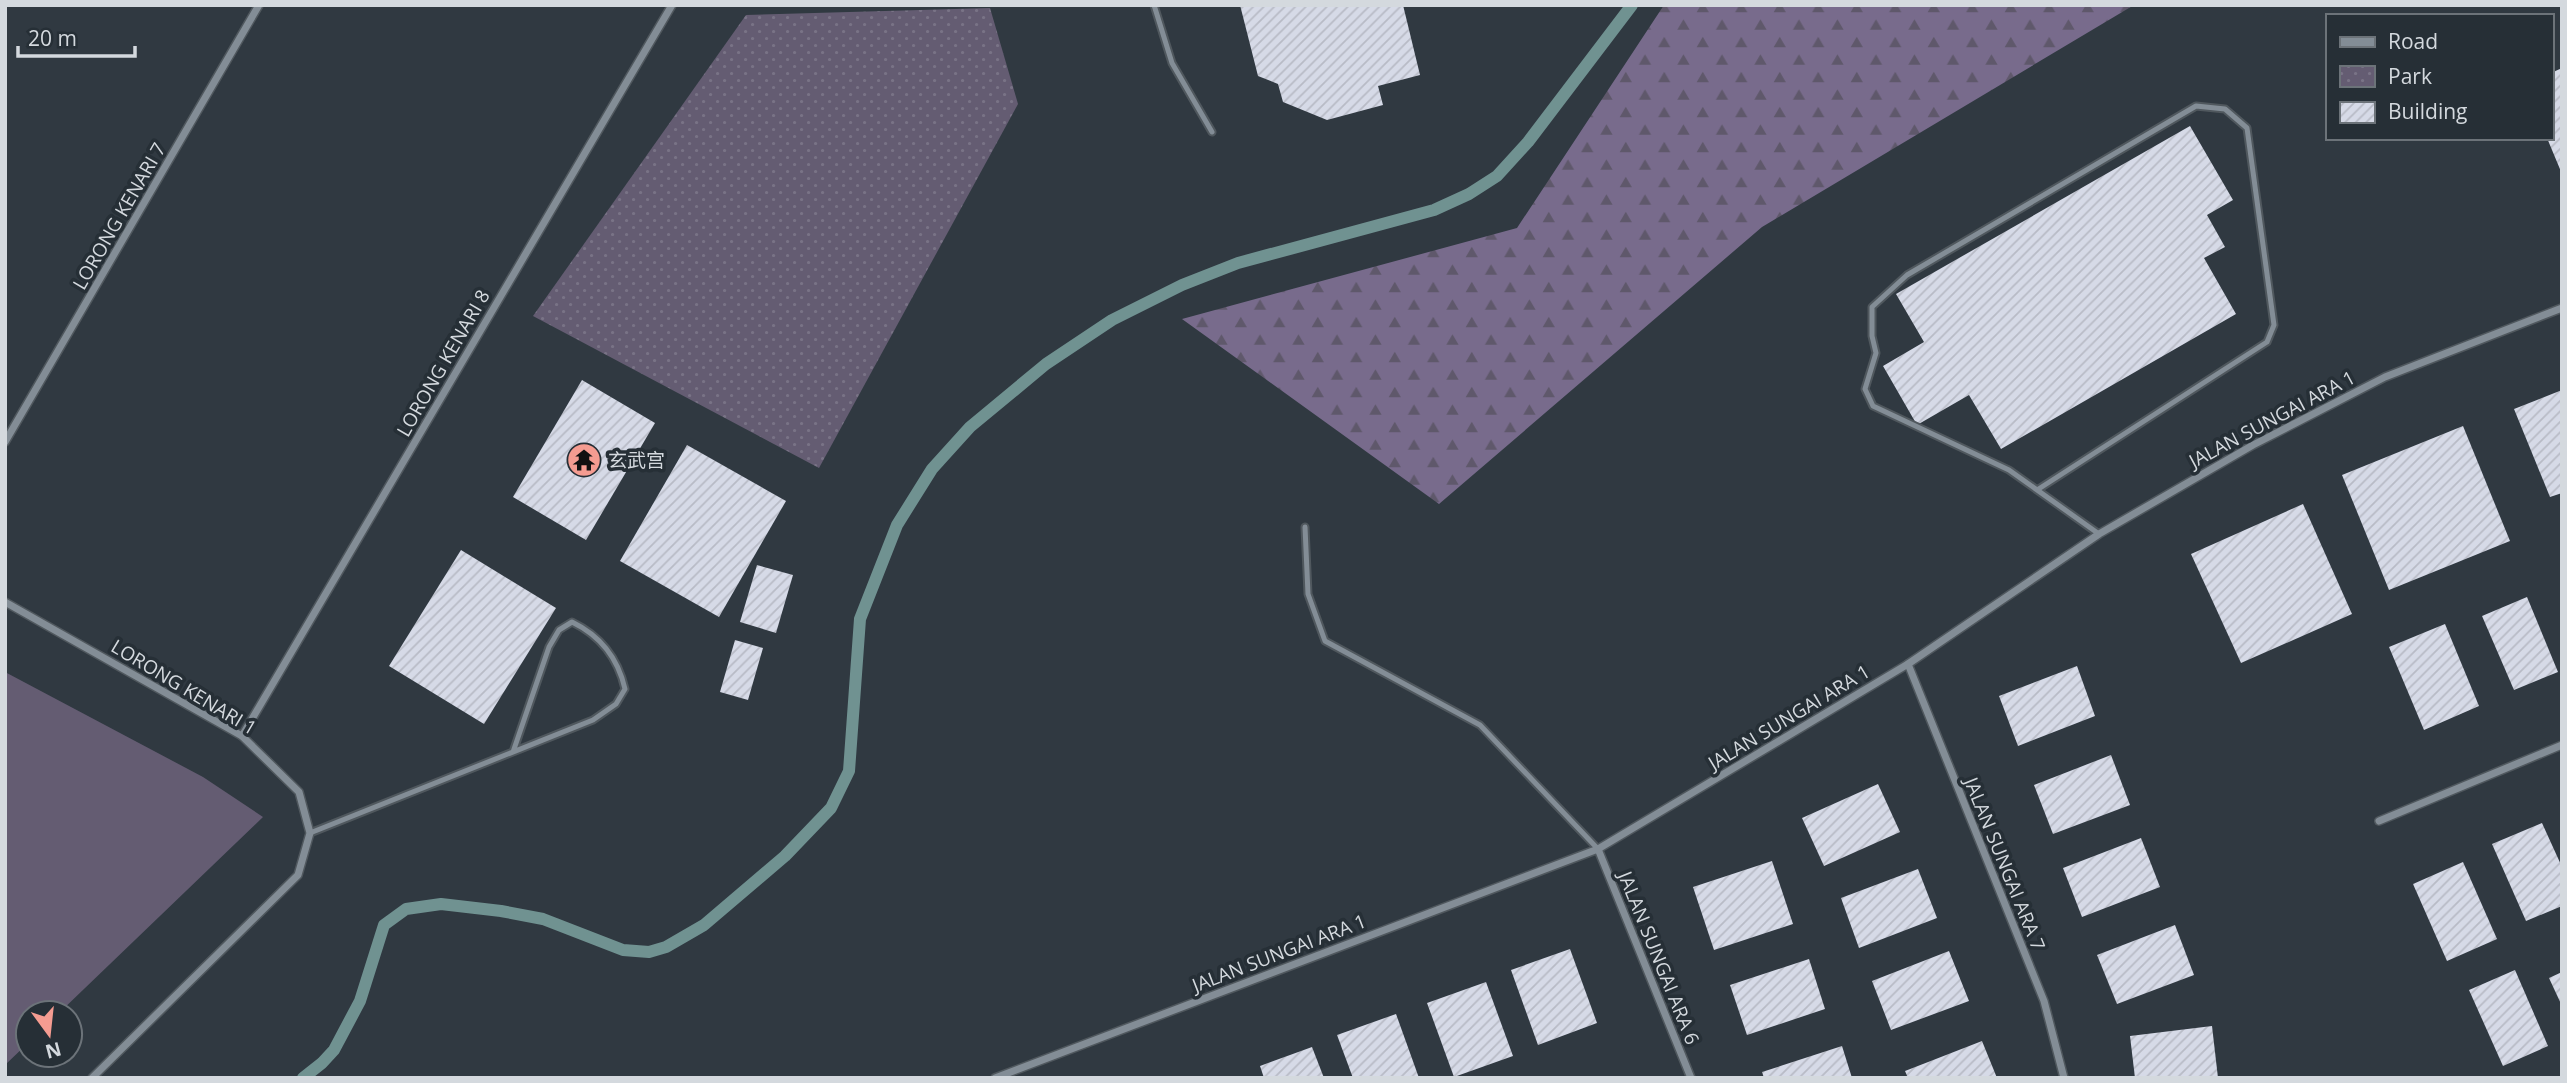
<svg xmlns="http://www.w3.org/2000/svg" width="2567" height="1083" font-family="'Open Sans','Noto Sans SC',sans-serif">
<style>
.forest{fill:url(#forest-firs)}
.park{fill:url(#park-dots)}
.pitch{fill:#645c72}
.lines{fill:none;stroke-linecap:round;stroke-linejoin:round}
.stream{stroke:#709291;stroke-width:12}
.building{fill:url(#building-hatch)}
.lane-casing{stroke:#50585e;stroke-width:9}
.street-casing{stroke:#50585e;stroke-width:10}
.lane{stroke:#838d96;stroke-width:5}
.street{stroke:#838d96;stroke-width:7}
.labels{text-anchor:middle;stroke-width:7;stroke-linejoin:round;paint-order:stroke}
.street-label{font-size:19px;fill:#d4d9de;stroke:#262f36}
.poi-label{font-size:19px;fill:#d4d9de;stroke:#262f36;text-anchor:start}
</style>
<defs>
<pattern id="forest-firs" width="22" height="20" patternUnits="userSpaceOnUse" patternTransform="scale(1.75)"><rect width="22" height="20" fill="#786b8c"/><path d="M5 1l3.5 6h-7zM16 11l3.5 6h-7z" fill="#5f586b"/></pattern>
<pattern id="park-dots" width="8" height="8" patternUnits="userSpaceOnUse" patternTransform="scale(1.75)"><rect width="8" height="8" fill="#645c72"/><path d="M2 2h.1M6 6h.1" fill="none" stroke="#797386" stroke-width="1.8" stroke-linecap="round"/></pattern>
<pattern id="building-hatch" width="6" height="6" patternUnits="userSpaceOnUse" patternTransform="scale(1.75)"><rect width="6" height="6" fill="#d6dae7"/><path d="M-1 1l2-2M0 6l6-6M5 7l2-2" fill="none" stroke="#b8bbc6"/></pattern>
</defs>
<rect width="100%" height="100%" fill="#303941"/>
<polygon class="forest" points="1664,5 2134,5 1762,227 1439,504 1182,319 1517,228"/>
<polygon class="park" points="990,8 1018,104 819,468 533,316 746,15"/>
<polygon class="pitch" points="5,672 203,777 263,817 59,1013 28,1013 28,1043 5,1065"/>
<g class="lines">
<polyline class="stream" points="303,1078 322,1063 334,1050 360,1001 384,925 406,909 441,904 501,911 543,919 623,950 649,952 666,947 704,925 785,856 831,808 849,771 860,619 897,525 932,469 970,427 1046,364 1112,320 1182,285 1238,263 1434,210 1469,194 1497,176 1528,142 1632,5"/>
</g>
<g class="building">
<polygon points="1240,5 1403,5 1420,75 1378,86 1383,105 1327,120 1283,102 1278,84 1258,76"/>
<polygon points="2562,68 2562,174 2547,138 2551,138 2551,73"/>
<polygon points="2190,126 2233,200 2207,215 2225,247 2204,258 2236,314 2001,449 1969,395 1917,425 1883,366 1924,342 1896,294"/>
<polygon points="582,380 655,423 586,540 513,497"/>
<polygon points="2562,390 2562,493 2550,497 2514,409"/>
<polygon points="2463,426 2510,541 2389,590 2342,475"/>
<polygon points="687,445 786,501 719,617 620,561"/>
<polygon points="2303,504 2352,614 2241,663 2191,554"/>
<polygon points="461,550 556,608 484,724 389,666"/>
<polygon points="757,565 793,575 776,633 740,622"/>
<polygon points="2527,597 2558,672 2514,690 2482,616"/>
<polygon points="2445,624 2479,706 2424,730 2389,647"/>
<polygon points="735,640 763,648 748,700 720,692"/>
<polygon points="2077,666 2095,716 2018,746 1999,696"/>
<polygon points="2111,755 2130,805 2053,834 2034,785"/>
<polygon points="1878,784 1900,832 1824,866 1802,818"/>
<polygon points="2542,823 2562,867 2562,906 2526,921 2492,844"/>
<polygon points="2141,838 2160,887 2082,917 2063,868"/>
<polygon points="1772,861 1793,924 1714,950 1693,887"/>
<polygon points="2463,862 2497,939 2447,961 2413,884"/>
<polygon points="1918,869 1937,918 1859,948 1841,898"/>
<polygon points="2175,925 2194,975 2117,1004 2097,955"/>
<polygon points="1570,949 1597,1023 1538,1045 1511,970"/>
<polygon points="1949,951 1969,1001 1891,1030 1872,981"/>
<polygon points="1809,959 1825,1009 1747,1035 1730,985"/>
<polygon points="2515,970 2548,1046 2503,1066 2469,990"/>
<polygon points="2562,972 2562,1006 2549,978"/>
<polygon points="1486,982 1513,1056 1454,1077 1427,1003"/>
<polygon points="1396,1014 1419,1078 1353,1078 1337,1035"/>
<polygon points="2212,1026 2218,1078 2135,1078 2130,1036"/>
<polygon points="1982,1041 1997,1078 1908,1078 1905,1071"/>
<polygon points="1842,1046 1852,1078 1764,1078 1762,1072"/>
<polygon points="1312,1047 1324,1078 1264,1078 1260,1066"/>
</g>
<g class="lines">
<g class="lane-casing">
<g id="lane">
<polyline points="1154,5 1172,63 1212,132"/>
<polyline points="2037,490 2267,342 2274,325 2247,128 2225,109 2196,106 1907,275 1872,307 1872,336 1876,353 1865,389 1873,406 2009,470 2099,534"/>
<polyline points="1305,527 1308,594 1325,641 1480,725 1598,849"/>
<path d="M310 833 593 720 616 704 625 689C618 658 601 636 572 622L559 630 549 647 513 752"/>
</g>
</g>
<g class="street-casing">
<g id="street">
<polyline points="5,442 259,5"/>
<polyline points="5,602 242,736 299,792 310,833 298,875 92,1078"/>
<polyline points="1908,664 2044,1001 2064,1078"/>
<polyline points="242,736 672,5"/>
<polyline points="2379,821 2562,745"/>
<polyline points="1598,849 1691,1078"/>
<polyline points="995,1078 1598,849 1908,664 2099,534 2253,445 2385,377 2562,308"/>
</g>
</g>
<use href="#lane" class="lane"/>
<use href="#street" class="street"/>
</g>
<defs>
<g id="temple-disc" transform="scale(1.75)"><circle r="9.5" fill="#f59c91" stroke="#262f36"/><path d="M0-6L5-2H3V0L6.5 2.5H4V6H1.5V3h-3V6H-4V2.5H-6.5L-3 0V-2H-5Z" fill="#111"/></g>
</defs>
<g fill-rule="evenodd">
<use href="#temple-disc" x="584" y="460"/>
</g>
<g class="labels">
<g class="street-label">
<text transform="translate(119 216) rotate(-60)" y="7">LORONG KENARI 7</text>
<text transform="translate(443 363) rotate(-60)" y="7">LORONG KENARI 8</text>
<text transform="translate(2272 419) rotate(-28)" y="7">JALAN SUNGAI ARA 1</text>
<text transform="translate(184 687) rotate(31)" y="7">LORONG KENARI 1</text>
<text transform="translate(1789 717) rotate(-31)" y="7">JALAN SUNGAI ARA 1</text>
<text transform="translate(2005 864) rotate(68)" y="7">JALAN SUNGAI ARA 7</text>
<text transform="translate(1279 953) rotate(-21)" y="7">JALAN SUNGAI ARA 1</text>
<text transform="translate(1659 958) rotate(68)" y="7">JALAN SUNGAI ARA 6</text>
</g>
<g class="poi-label">
<text x="608" y="467">玄武宫</text>
</g>
</g>
<rect width="2567" height="1083" fill="none" stroke="#d4d9de" stroke-width="14"/>
<rect x="2326" y="14" width="228" height="126" fill="#262f36" stroke="#6c7379" stroke-width="2"/>
<rect x="2340" y="37" width="35" height="10" fill="#838d96" stroke="#6c7379" stroke-width="2"/>
<text x="2388" y="49" font-size="21" fill="#d4d9de">Road</text>
<rect x="2340" y="66" width="35" height="21" fill="url(#park-dots)" stroke="#6c7379" stroke-width="2"/>
<text x="2388" y="84" font-size="21" fill="#d4d9de">Park</text>
<rect x="2340" y="102" width="35" height="21" fill="url(#building-hatch)" stroke="#6c7379" stroke-width="2"/>
<text x="2388" y="119" font-size="21" fill="#d4d9de">Building</text>
<g transform="translate(49 1034) rotate(165)"><circle r="33" fill="#262f36" stroke="#6c7379" stroke-width="2"/>
<path d="M0-5L12 26L0 18L-12 26Z" fill="#f59c91"/>
<text y="-10" font-size="19" font-weight="bold" text-anchor="middle" fill="#d4d9de">N</text>
</g>
<path d="M18 46v10h117v-10" fill="none" stroke="#d4d9de" stroke-width="3.5"/>
<text x="28" y="46" font-size="21" fill="#d4d9de" stroke="#262f36" stroke-width="5" paint-order="stroke">20 m</text>
</svg>
